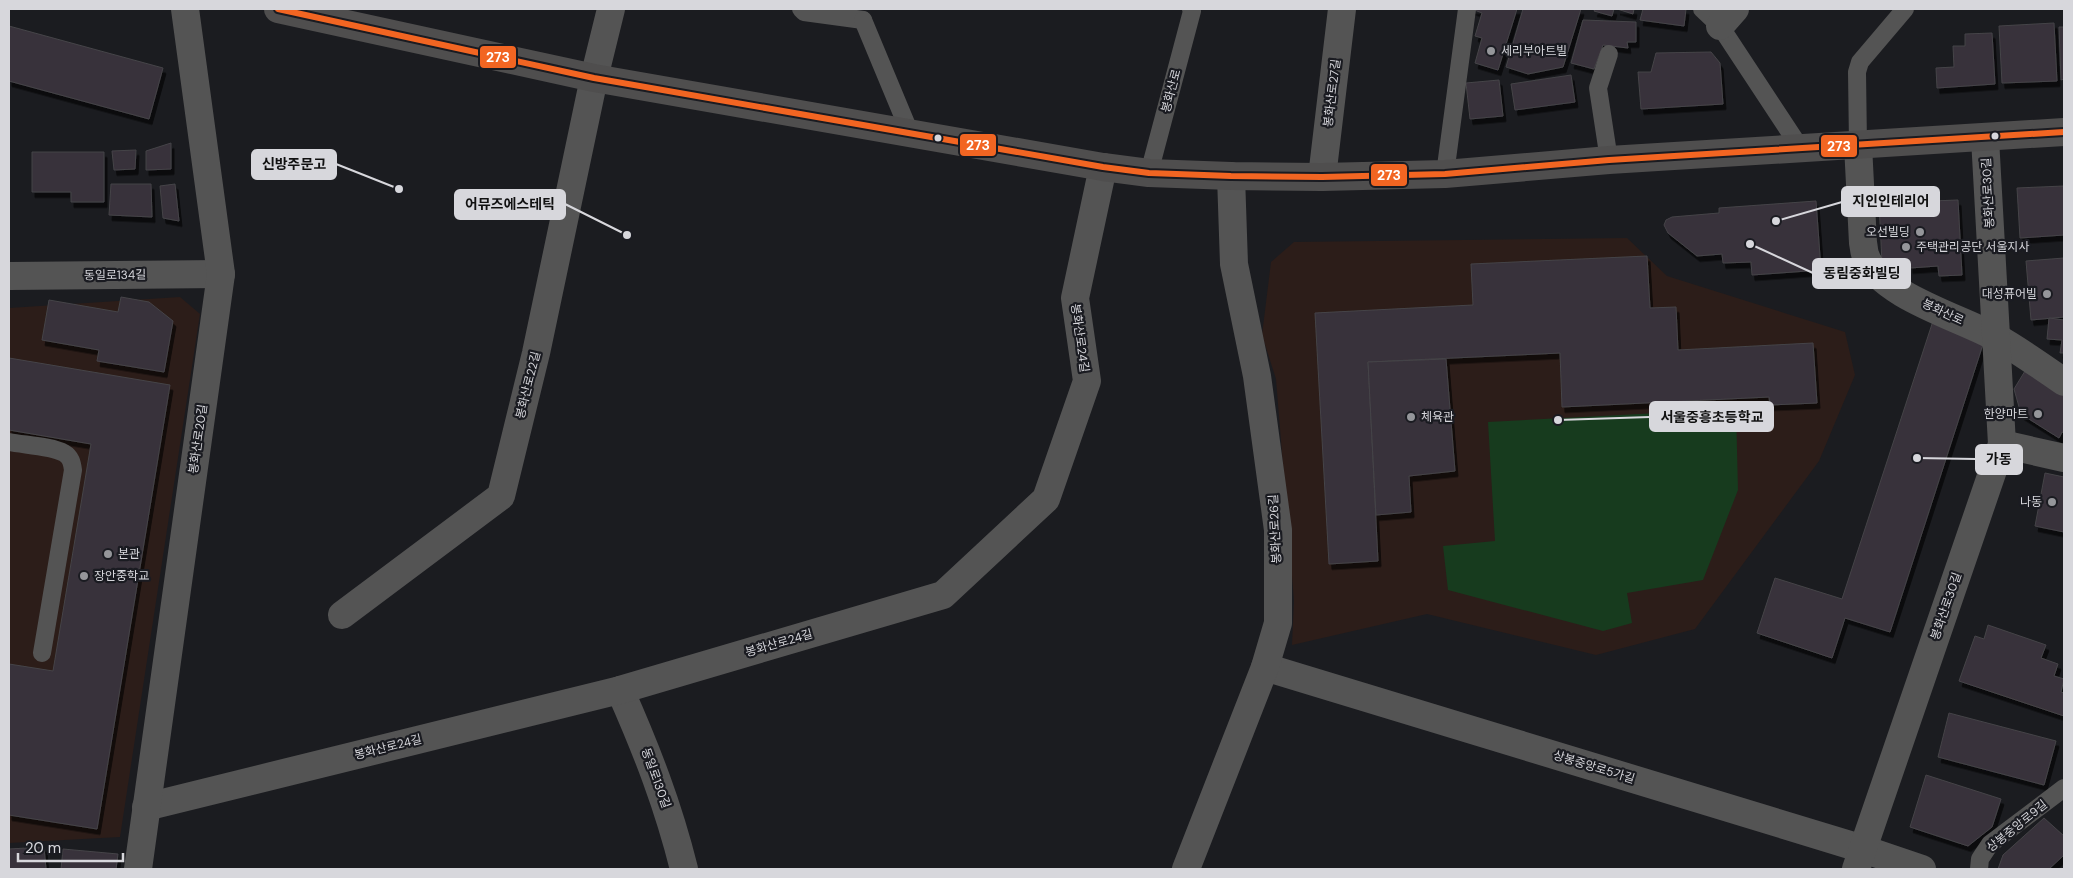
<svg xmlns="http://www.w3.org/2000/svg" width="2073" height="878" font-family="'DM Sans','Noto Sans KR',sans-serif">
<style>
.education{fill:#2c1d19}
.park{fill:#173b1e}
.building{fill:#38313a;stroke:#454448;filter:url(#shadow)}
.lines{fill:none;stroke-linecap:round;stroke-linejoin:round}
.lane{stroke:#545454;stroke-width:18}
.street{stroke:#545454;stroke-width:28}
.secondary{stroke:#4f4e4e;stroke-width:28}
.bus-1-casing{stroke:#1a1b21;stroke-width:10}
.bus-1{stroke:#f26522;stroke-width:6}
.poi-dot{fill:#95969a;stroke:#1a1b21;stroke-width:2}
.bus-dot{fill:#d7d7dc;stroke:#1a1b21;stroke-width:2}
.labels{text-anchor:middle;stroke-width:4.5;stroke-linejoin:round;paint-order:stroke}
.poi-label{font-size:12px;fill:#d7d7dc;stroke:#1a1b21;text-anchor:start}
.street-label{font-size:12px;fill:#d7d7dc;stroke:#1a1b21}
.leader{fill:none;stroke:#d7d7dc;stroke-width:2}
.callout-dot{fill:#d7d7dc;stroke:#1a1b21;stroke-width:2}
.callout{fill:#d7d7dc;stroke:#d7d7dc;stroke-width:2}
.callout-label{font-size:14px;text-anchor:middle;font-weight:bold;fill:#111}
.line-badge{stroke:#1a1b21;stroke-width:2}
.badge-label{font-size:14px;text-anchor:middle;font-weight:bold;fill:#fff}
</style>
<defs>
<filter id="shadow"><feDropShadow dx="3" dy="5.5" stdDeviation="0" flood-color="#0009"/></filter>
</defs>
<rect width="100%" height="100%" fill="#1b1c20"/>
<g class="education">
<polygon points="1627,238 1667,276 1845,332 1855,375 1819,461 1695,629 1596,655 1427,614 1292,645 1294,601 1276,379 1262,335 1271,262 1294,242"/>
<polygon points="180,297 200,314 120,837 9,843 9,308"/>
</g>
<polygon class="park" points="1736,409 1738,490 1703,580 1627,593 1632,623 1603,631 1448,590 1443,546 1495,541 1488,422"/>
<g class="building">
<polygon points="1472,9 1517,9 1498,70 1475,63 1482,38 1475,36 1482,13"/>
<polygon points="1523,9 1581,9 1563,67 1528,74 1506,67"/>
<polygon points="1595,9 1614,9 1612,16 1594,11"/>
<polygon points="1617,9 1634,9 1633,14"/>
<polygon points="1643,9 1686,9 1684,26 1640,20"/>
<polygon points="1583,20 1636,22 1636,42 1627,42 1628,48 1603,45 1594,69 1571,63"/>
<polygon points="2054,23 2057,81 2002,83 1999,26"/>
<polygon points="9,26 163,68 149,119 9,81"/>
<polygon points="2059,27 2064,27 2064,79 2061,80"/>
<polygon points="1992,33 1995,84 1937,88 1936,68 1954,67 1953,46 1965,46 1965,34"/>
<polygon points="1711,52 1720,63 1723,104 1641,109 1638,72 1651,72 1656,53"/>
<polygon points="1571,75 1575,102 1515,110 1511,84"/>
<polygon points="1499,80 1503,116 1470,119 1466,83"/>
<polygon points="171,143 171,169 146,170 146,151"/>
<polygon points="136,150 135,169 114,170 112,151"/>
<polygon points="32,152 104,152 104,202 71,202 71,192 32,192"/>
<polygon points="111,184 151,184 152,217 109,215"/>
<polygon points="175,184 179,221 163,218 160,186"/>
<polygon points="2064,186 2064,235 2020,238 2017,188"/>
<polygon points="1958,200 1962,275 1939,276 1938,266 1910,268 1910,261 1882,262 1879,203"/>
<polygon points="1816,201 1821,270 1752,275 1751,262 1723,263 1722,254 1697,256 1668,233 1664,225 1666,220 1672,217 1719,213 1719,208"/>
<polygon points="1647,256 1650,308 1676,307 1678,350 1813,343 1817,403 1770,405 1769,397 1562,407 1560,353 1368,362 1378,561 1329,564 1315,313 1473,305 1471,264"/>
<polygon points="2064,258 2064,317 2031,320 2026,261"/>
<polygon points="121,297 149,302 173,321 164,372 97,361 99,350 42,340 49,300 118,312"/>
<polygon points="2049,318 2064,320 2064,353 2060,353 2062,340 2047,339"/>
<polygon points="1933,321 1985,338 1890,632 1845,618 1832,658 1757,633 1775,578 1842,599"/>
<polygon points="9,358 170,385 97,829 9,815 9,664 53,671 91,444 9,430"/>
<polygon points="1446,359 1455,471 1409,476 1411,512 1376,515 1368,362"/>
<polygon points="2025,371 2064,395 2064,433 2062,432 2059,438 2021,414 2014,389"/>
<polygon points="2045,473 2064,477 2064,532 2035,526"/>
<polygon points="1988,625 2046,645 2041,658 2058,664 2054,676 2064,679 2061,692 2064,693 2064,716 1959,681 1975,636 1984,639"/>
<polygon points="1949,713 2056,741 2044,785 1938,757"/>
<polygon points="1926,775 2001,799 1992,827 1968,846 1910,827"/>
<polygon points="2044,818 2064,836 2064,855 2049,869 1998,869 2003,855"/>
<polygon points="44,847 46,869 9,869 9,849"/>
<polygon points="63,849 118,854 116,869 61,869"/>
</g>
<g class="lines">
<g class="lane">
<polyline points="801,9 804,12 863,20"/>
<polyline points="1702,9 1720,26 1801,149"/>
<polyline points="863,20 910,133"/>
<polyline points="1858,145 1857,72 1860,62 1905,9"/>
<polyline points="1609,160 1598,88 1609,54"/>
<polyline points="1149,173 1192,11 1191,9"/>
<polyline points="1445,174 1467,9"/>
<path d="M9 442C24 445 52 446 64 453 71 457 72 463 73 470L42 653"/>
<polyline points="1979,869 1980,859 1990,844 2064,788"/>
</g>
<g class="street">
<polyline points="1720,26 1735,9"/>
<path d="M1858 145 1863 243C1864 247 1864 253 1866 257 1881 296 1962 318 1997 338 2020 351 2042 367 2064 382"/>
<polyline points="1322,177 1342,9"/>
<polyline points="9,276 221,274"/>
<polyline points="2002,444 2064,458"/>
<polyline points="342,615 501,496 536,353 594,78 611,9"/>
<polyline points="1265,667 1863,849 1922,869"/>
<path d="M620 690C647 751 668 805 684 869"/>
<polyline points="146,807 620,690 943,595 1046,499 1087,381 1075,298 1103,167"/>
<polyline points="138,869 221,274 185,9"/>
<polyline points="1186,869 1265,667 1278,623 1278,530 1257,376 1234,264 1231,176"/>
<polyline points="1856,869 2002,444 1985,138"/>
</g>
<polyline class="secondary" points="278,9 594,78 1103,167 1149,173 1231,176 1322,177 1445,174 1609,160 2064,132"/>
<g class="bus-1-casing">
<polyline id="bus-1" points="278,9 594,78 1103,167 1149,173 1231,176 1322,177 1445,174 1609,160 2064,132"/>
</g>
<use href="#bus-1" class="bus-1"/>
</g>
<g class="poi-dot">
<circle cx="1491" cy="51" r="5"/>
<circle cx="1920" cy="232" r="5"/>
<circle cx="1906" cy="247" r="5"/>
<circle cx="2047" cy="294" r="5"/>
<circle cx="2038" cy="414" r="5"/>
<circle cx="1411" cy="417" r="5"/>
<circle cx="2052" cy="502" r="5"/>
<circle cx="108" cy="554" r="5"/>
<circle cx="84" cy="576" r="5"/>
</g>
<g class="bus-dot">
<circle cx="1995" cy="136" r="4.5"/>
<circle cx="938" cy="138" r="4.5"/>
</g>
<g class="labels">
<g class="poi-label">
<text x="1501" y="55">세리부아트빌</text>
<text x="1910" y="236" text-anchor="end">오선빌딩</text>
<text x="1916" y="251">주택관리공단 서울지사</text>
<text x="2037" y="298" text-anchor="end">대성퓨어빌</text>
<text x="2028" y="418" text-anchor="end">한양마트</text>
<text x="1421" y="421">체육관</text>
<text x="2042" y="506" text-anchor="end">나동</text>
<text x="118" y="558">본관</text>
<text x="94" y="580">장안중학교</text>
</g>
<g class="street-label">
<text transform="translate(1171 91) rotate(-75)" y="4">봉화산로</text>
<text transform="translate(1332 93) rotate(-83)" y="4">봉화산로27길</text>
<text transform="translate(1988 193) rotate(-93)" y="4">봉화산로30길</text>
<text transform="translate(115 275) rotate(-1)" y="4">동일로134길</text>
<text transform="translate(1943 312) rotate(25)" y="4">봉화산로</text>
<text transform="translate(1080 338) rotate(82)" y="4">봉화산로24길</text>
<text transform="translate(528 385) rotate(-76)" y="4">봉화산로22길</text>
<text transform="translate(198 439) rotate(-82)" y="4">봉화산로20길</text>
<text transform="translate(1275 529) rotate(-93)" y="4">봉화산로26길</text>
<text transform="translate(1946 606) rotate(-71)" y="4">봉화산로30길</text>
<text transform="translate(779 643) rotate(-16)" y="4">봉화산로24길</text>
<text transform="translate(388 747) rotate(-14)" y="4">봉화산로24길</text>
<text transform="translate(1594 767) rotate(17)" y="4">상봉중앙로5가길</text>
<text transform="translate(656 778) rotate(70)" y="4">동일로130길</text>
<text transform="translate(2017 826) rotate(-39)" y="4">상봉중앙로9길</text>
</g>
</g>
<path class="leader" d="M399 189L336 164M1776 221L1842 202M627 235L565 204M1750 244L1813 273M1558 420L1650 417M1917 458L1976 459"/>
<g class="callout-dot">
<circle cx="399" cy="189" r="5"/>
<circle cx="1776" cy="221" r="5"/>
<circle cx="627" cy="235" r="5"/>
<circle cx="1750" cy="244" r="5"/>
<circle cx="1558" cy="420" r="5"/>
<circle cx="1917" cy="458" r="5"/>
</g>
<g class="callout">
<rect x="252" y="150" width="84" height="29" rx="5"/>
<rect x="1842" y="187" width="97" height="29" rx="5"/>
<rect x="455" y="190" width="110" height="29" rx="5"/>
<rect x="1813" y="259" width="97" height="29" rx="5"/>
<rect x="1650" y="402" width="123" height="29" rx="5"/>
<rect x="1976" y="445" width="46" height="29" rx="5"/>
</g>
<g class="callout-label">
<text x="294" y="169">신방주문고</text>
<text x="1891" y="206">지인인테리어</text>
<text x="510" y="209">어뮤즈에스테틱</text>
<text x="1862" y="278">동림중화빌딩</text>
<text x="1712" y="422">서울중흥초등학교</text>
<text x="1999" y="464">가동</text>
</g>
<g class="line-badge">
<rect x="479" y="45" width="38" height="24" rx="5" fill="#f26522"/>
<rect x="959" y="133" width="38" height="24" rx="5" fill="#f26522"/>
<rect x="1820" y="134" width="38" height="24" rx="5" fill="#f26522"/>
<rect x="1370" y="163" width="38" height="24" rx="5" fill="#f26522"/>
</g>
<g class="badge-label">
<text x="498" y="62">273</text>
<text x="978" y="150">273</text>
<text x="1839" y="151">273</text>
<text x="1389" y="180">273</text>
</g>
<rect width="2073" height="878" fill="none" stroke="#d7d7dc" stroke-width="20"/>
<path d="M18 853v8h105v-8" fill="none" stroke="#d7d7dc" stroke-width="2.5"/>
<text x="25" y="853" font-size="15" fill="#d7d7dc" stroke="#1a1b21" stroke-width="4" paint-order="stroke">20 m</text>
</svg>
